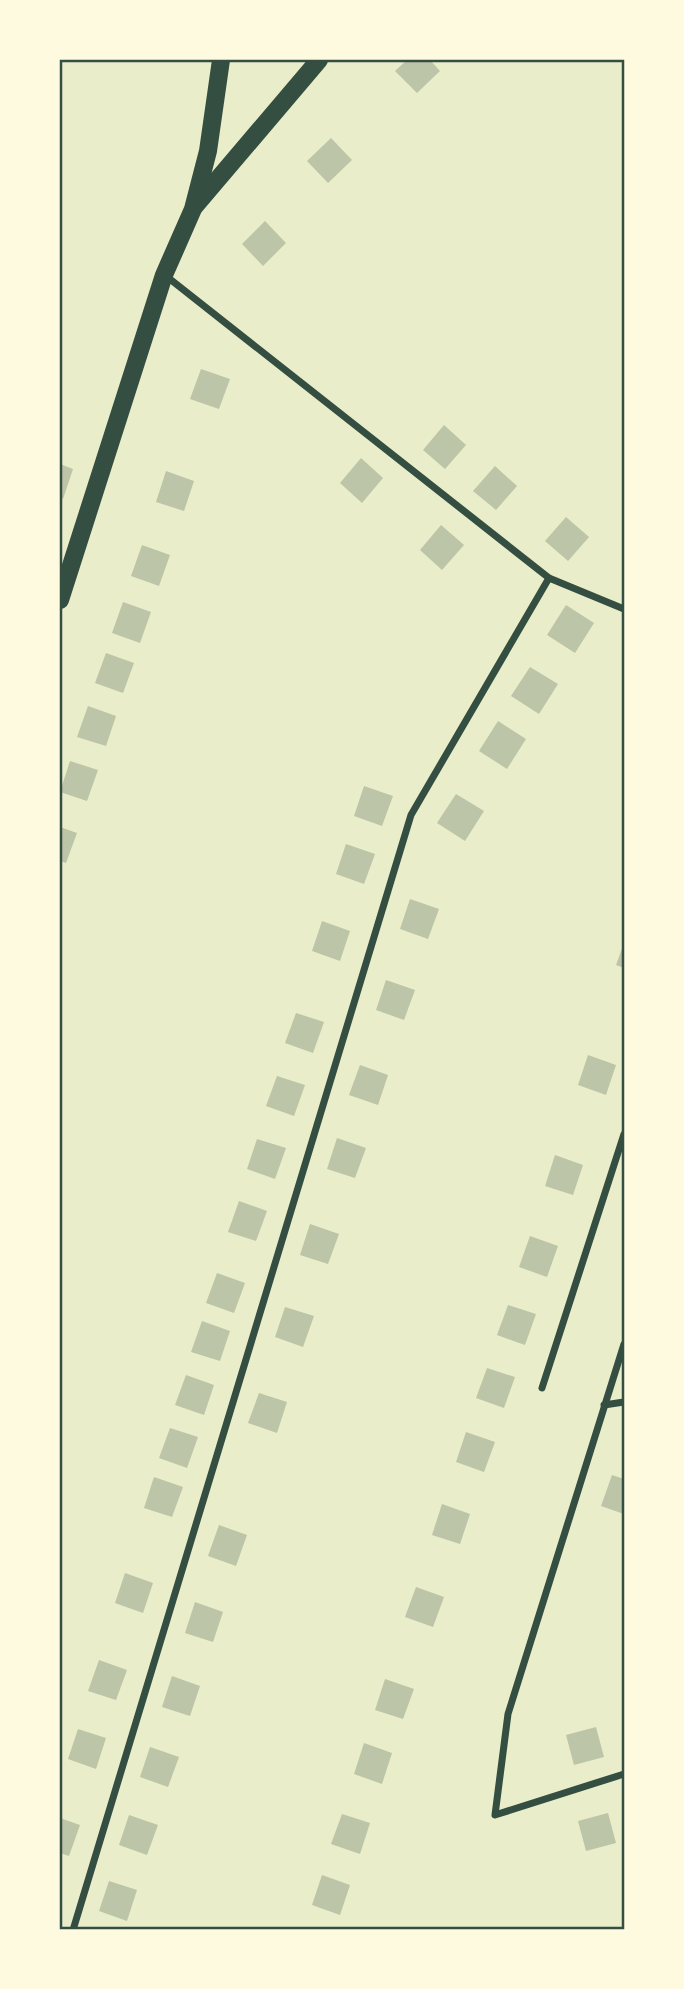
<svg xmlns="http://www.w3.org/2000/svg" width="684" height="1989" font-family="Commissioner,sans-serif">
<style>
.building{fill:#bcc5a7}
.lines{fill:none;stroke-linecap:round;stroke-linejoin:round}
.minor{stroke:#344e41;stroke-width:7}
.primary{stroke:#344e41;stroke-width:18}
.neatline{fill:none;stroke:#344e41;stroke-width:2.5}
</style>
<rect width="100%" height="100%" fill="#e9edc9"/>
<g class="building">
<polygon points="407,60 430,60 440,71 417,93 395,71"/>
<polygon points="331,138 352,160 328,183 307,161"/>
<polygon points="265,221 286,243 263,266 242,244"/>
<polygon points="201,369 230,379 219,409 190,399"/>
<polygon points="444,425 466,445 445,469 423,450"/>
<polygon points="361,458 383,478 362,503 340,483"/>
<polygon points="60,464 73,469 63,499 60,498"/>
<polygon points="495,466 517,486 496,510 473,491"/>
<polygon points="166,471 194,481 184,511 156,502"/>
<polygon points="566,517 589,537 568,561 545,541"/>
<polygon points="441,525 464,545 442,570 420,550"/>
<polygon points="142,545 170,555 159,586 131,576"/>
<polygon points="123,602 151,612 140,643 112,633"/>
<polygon points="566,605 594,623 575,653 547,635"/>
<polygon points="106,653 134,663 123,693 95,683"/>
<polygon points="530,667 558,684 539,714 511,696"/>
<polygon points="88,706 116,716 106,746 77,737"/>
<polygon points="498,721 526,739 507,769 479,751"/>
<polygon points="70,761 98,770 87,801 60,792"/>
<polygon points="364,786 393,796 382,826 354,816"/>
<polygon points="456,794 484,811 465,841 437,823"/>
<polygon points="60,827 77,833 66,863 60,861"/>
<polygon points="346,844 375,854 364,884 336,874"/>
<polygon points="410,899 439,909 428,939 400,929"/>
<polygon points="322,921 350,931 340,961 312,951"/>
<polygon points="624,943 624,968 616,965"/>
<polygon points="386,980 415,990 404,1020 376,1010"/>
<polygon points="296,1013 324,1022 313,1053 285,1043"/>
<polygon points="588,1055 616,1065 606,1095 578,1085"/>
<polygon points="360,1065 388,1075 378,1105 349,1095"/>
<polygon points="277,1076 305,1085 294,1116 266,1106"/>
<polygon points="337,1138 366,1148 355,1178 327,1169"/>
<polygon points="257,1139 286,1148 275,1179 247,1169"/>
<polygon points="555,1155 583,1165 573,1195 545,1186"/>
<polygon points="239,1201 267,1211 256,1241 228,1232"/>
<polygon points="310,1224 339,1234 328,1264 300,1255"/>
<polygon points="530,1236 558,1246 547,1277 519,1267"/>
<polygon points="217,1273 245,1283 234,1313 206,1303"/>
<polygon points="508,1305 536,1314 525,1345 497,1335"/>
<polygon points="285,1307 314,1316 303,1347 275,1337"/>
<polygon points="202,1321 230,1331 220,1361 191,1352"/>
<polygon points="487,1368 515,1377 504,1408 476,1398"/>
<polygon points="186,1375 214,1385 204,1415 175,1405"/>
<polygon points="259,1393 287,1402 277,1433 248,1423"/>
<polygon points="170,1428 198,1437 187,1468 159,1458"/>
<polygon points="466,1432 495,1442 484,1472 456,1462"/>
<polygon points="612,1475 624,1479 624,1514 601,1506"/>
<polygon points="154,1477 183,1487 172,1517 144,1508"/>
<polygon points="442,1504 470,1514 460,1544 432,1535"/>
<polygon points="219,1525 247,1535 236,1566 208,1556"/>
<polygon points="125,1573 153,1583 143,1613 115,1603"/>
<polygon points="416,1587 444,1597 433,1627 405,1617"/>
<polygon points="195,1602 223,1612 213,1642 185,1633"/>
<polygon points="99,1660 127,1670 116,1700 88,1691"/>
<polygon points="172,1676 200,1686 190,1716 162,1707"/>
<polygon points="385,1679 414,1689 403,1719 375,1710"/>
<polygon points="596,1727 604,1757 574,1765 566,1735"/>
<polygon points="78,1729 106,1738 96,1769 68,1759"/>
<polygon points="364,1743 392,1753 382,1784 354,1774"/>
<polygon points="150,1747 179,1757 168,1787 140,1777"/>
<polygon points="608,1813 616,1843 586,1851 578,1821"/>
<polygon points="342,1814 370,1823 360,1854 331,1844"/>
<polygon points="129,1815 158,1825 147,1855 119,1845"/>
<polygon points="60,1818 80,1825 69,1856 60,1853"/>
<polygon points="322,1875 350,1885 340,1915 312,1905"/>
<polygon points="109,1881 137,1890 127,1921 99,1911"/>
</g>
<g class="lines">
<g class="minor">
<polyline points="166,276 549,578 624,609"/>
<polyline points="624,1344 508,1714 495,1815 624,1774"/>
<polyline points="542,1388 624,1134"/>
<polyline points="604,1405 624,1402"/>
<polyline points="73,1930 411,815 549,578"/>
</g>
<g class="primary">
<polyline points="195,206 319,60"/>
<polyline points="60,600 164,275 193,209 208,151 221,60"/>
</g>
</g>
<rect width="684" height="1989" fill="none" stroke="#fefae0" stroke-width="122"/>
<rect x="61" y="61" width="562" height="1867" class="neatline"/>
</svg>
